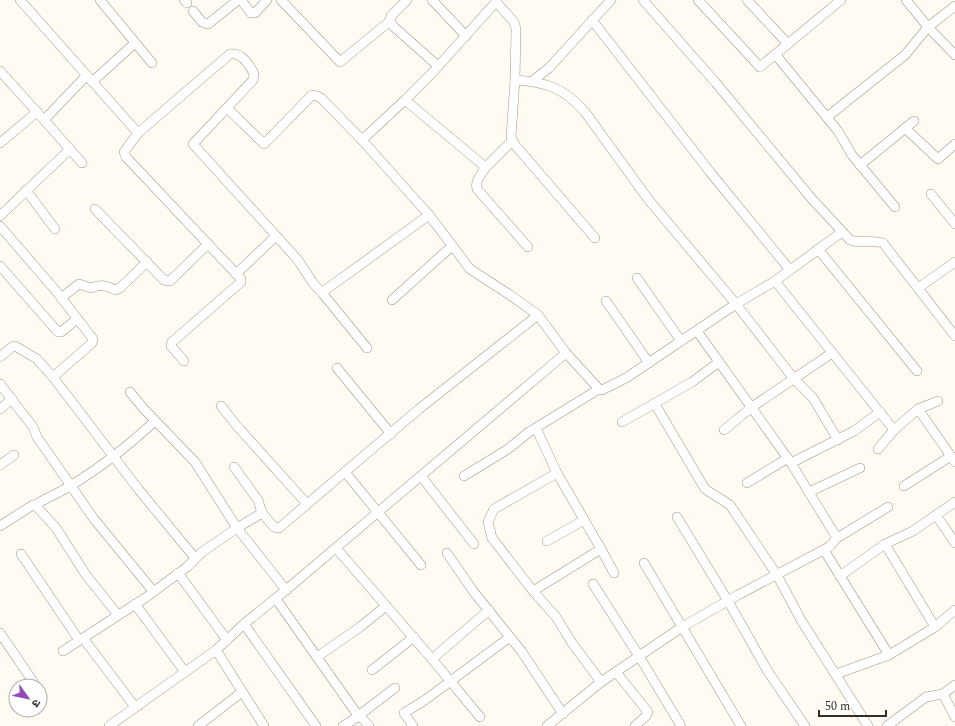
<svg xmlns="http://www.w3.org/2000/svg" width="955" height="726" font-family="Spectral,'Noto Sans Devanagari',serif">
<style>
.lines{fill:none;stroke-linecap:round;stroke-linejoin:round}
.minor-casing{stroke:#a29884;stroke-width:10}
.minor{stroke:#fff;stroke-width:9}
</style>
<rect width="100%" height="100%" fill="#fffbf2"/>
<g class="lines">
<g class="minor-casing">
<g id="minor">
<polyline points="20,0 138,133 124,152 126,157 241,279 241,282 172,342 171,346 184,361"/>
<polyline points="100,0 152,63"/>
<polyline points="184,0 187,3"/>
<polyline points="239,0 242,1 251,13 255,13 267,0"/>
<polyline points="281,0 340,62 390,21"/>
<polyline points="407,0 391,16 390,21 393,26 438,66"/>
<polyline points="432,0 466,36"/>
<path d="M643 0 716 83 812 199 850 240C860 244 870 239 883 243L955 336"/>
<polyline points="698,0 760,67 841,0"/>
<polyline points="747,0 788,44"/>
<polyline points="906,0 928,27 955,55"/>
<polyline points="193,11 202,22 208,24 238,0"/>
<polyline points="592,20 710,172 790,270"/>
<polyline points="775,54 838,131 852,155 895,207"/>
<polyline points="0,71 37,112"/>
<polyline points="515,80 511,137 515,145 595,238"/>
<polyline points="532,81 549,68 611,0"/>
<polyline points="92,82 135,43"/>
<path d="M405 100 483 165 484 170C480 176 475 181 477 189L528 247"/>
<polyline points="227,108 264,144 312,95 317,96 321,98 362,140 429,215 470,269 510,295 538,315 566,353 599,389"/>
<polyline points="827,117 905,55 928,27 955,6"/>
<polyline points="44,120 87,75"/>
<polyline points="905,128 938,159 955,144"/>
<path d="M138 133 230 54C241 52 250 65 254 74L253 80 193 144 298 260 313 283 323 294"/>
<polyline points="362,140 405,100 433,72 496,2"/>
<polyline points="0,143 37,112 82,163"/>
<polyline points="860,165 914,121"/>
<polyline points="485,168 512,141"/>
<polyline points="26,190 55,229"/>
<polyline points="931,194 955,224"/>
<polyline points="95,209 164,280 170,281 208,244"/>
<polyline points="0,216 70,149"/>
<polyline points="0,226 56,291 93,339 92,343 53,377"/>
<polyline points="842,232 775,281 894,430"/>
<polyline points="818,249 917,371"/>
<polyline points="0,266 58,332 61,332 77,319"/>
<polyline points="236,274 276,236"/>
<polyline points="637,278 681,341"/>
<polyline points="775,281 736,304 794,379 813,398 838,440"/>
<polyline points="918,288 955,262"/>
<path d="M61 298 79 284 91 288C101 284 106 285 115 290L120 288 147 262"/>
<polyline points="392,300 452,246"/>
<polyline points="606,301 649,363"/>
<polyline points="697,331 791,463 837,538"/>
<polyline points="367,348 323,294 324,291 429,215"/>
<polyline points="0,357 12,347 15,346 37,359 53,377 139,490 195,558"/>
<polyline points="337,368 391,434"/>
<polyline points="0,384 33,427 37,437 94,519 153,591"/>
<polyline points="130,392 143,408 195,462 237,528 286,590"/>
<polyline points="655,404 705,489 730,505 777,575 801,620 868,726"/>
<polyline points="221,406 237,426 307,504"/>
<polyline points="0,409 12,399"/>
<polyline points="918,409 955,462"/>
<polyline points="622,422 692,382 719,362"/>
<polyline points="724,430 752,407 832,353"/>
<polyline points="878,449 894,430 918,409 938,401"/>
<polyline points="791,463 854,431 880,412"/>
<polyline points="0,465 14,455"/>
<polyline points="234,467 258,500 262,513"/>
<polyline points="345,472 421,565"/>
<polyline points="557,473 494,509 488,522 492,538 533,591 556,617 572,643 601,682"/>
<polyline points="421,476 474,544"/>
<path d="M464 476 508 449 529 432 599 389 602 390 626 378 736 304 648 199 585 112C564 88 546 82 515 80L516 29 514 22 496 2 497 0"/>
<polyline points="747,483 788,458"/>
<polyline points="904,486 951,456"/>
<polyline points="809,492 860,468"/>
<path d="M35 505C46 498 59 493 70 486 100 468 129 445 155 421"/>
<polyline points="936,515 955,543"/>
<polyline points="677,517 728,601 767,670 805,726"/>
<polyline points="0,526 33,505 36,506 56,528 86,575 118,615"/>
<polyline points="547,541 584,520"/>
<polyline points="336,548 432,659 480,717"/>
<polyline points="601,549 614,573"/>
<polyline points="824,550 889,655 935,627 885,544"/>
<polyline points="447,553 473,591 522,652 563,714"/>
<polyline points="21,554 79,640"/>
<polyline points="644,563 741,726"/>
<polyline points="178,573 227,640"/>
<polyline points="840,576 885,544 913,531 955,502"/>
<polyline points="593,584 639,656 681,726"/>
<polyline points="533,591 601,549 557,473 536,428"/>
<polyline points="276,599 357,714 356,718 343,726"/>
<polyline points="135,604 185,672"/>
<polyline points="244,624 316,726"/>
<polyline points="935,627 955,610"/>
<polyline points="0,633 36,686"/>
<polyline points="83,638 135,707"/>
<polyline points="216,650 264,726"/>
<polyline points="63,651 145,598 187,567 202,552 237,528 262,513 274,527 279,528 419,409 538,315"/>
<polyline points="317,657 360,627 386,606"/>
<polyline points="432,659 489,610"/>
<polyline points="372,670 414,637"/>
<polyline points="616,672 648,712 646,716 635,726"/>
<polyline points="836,674 889,655"/>
<polyline points="955,685 943,694 955,717"/>
<polyline points="357,714 358,716 395,688"/>
<polyline points="357,717 362,718 369,726"/>
<polyline points="109,726 216,650 244,624 286,590 566,353"/>
<polyline points="198,726 242,692"/>
<polyline points="413,726 404,713 425,700 510,637"/>
<polyline points="547,726 601,682 682,627 738,595 829,547 837,538 888,507"/>
<polyline points="887,726 926,697 943,694"/>
</g>
</g>
<use href="#minor" class="minor"/>
</g>
<g transform="translate(28 698) rotate(123)"><circle r="19" fill="#ffffff" stroke="#adaca9"/>
<path d="M0-3L7 15L0 10L-7 15Z" fill="#934bbd"/>
<text y="-6" font-size="11" font-weight="bold" text-anchor="middle" fill="#332f27">उ</text>
</g>
<path d="M819 710v6h67v-6" fill="none" stroke="#332f27" stroke-width="2"/>
<text x="825" y="710" font-size="12" fill="#332f27" stroke="#ffffff" stroke-width="3" paint-order="stroke">50 m</text>
</svg>
